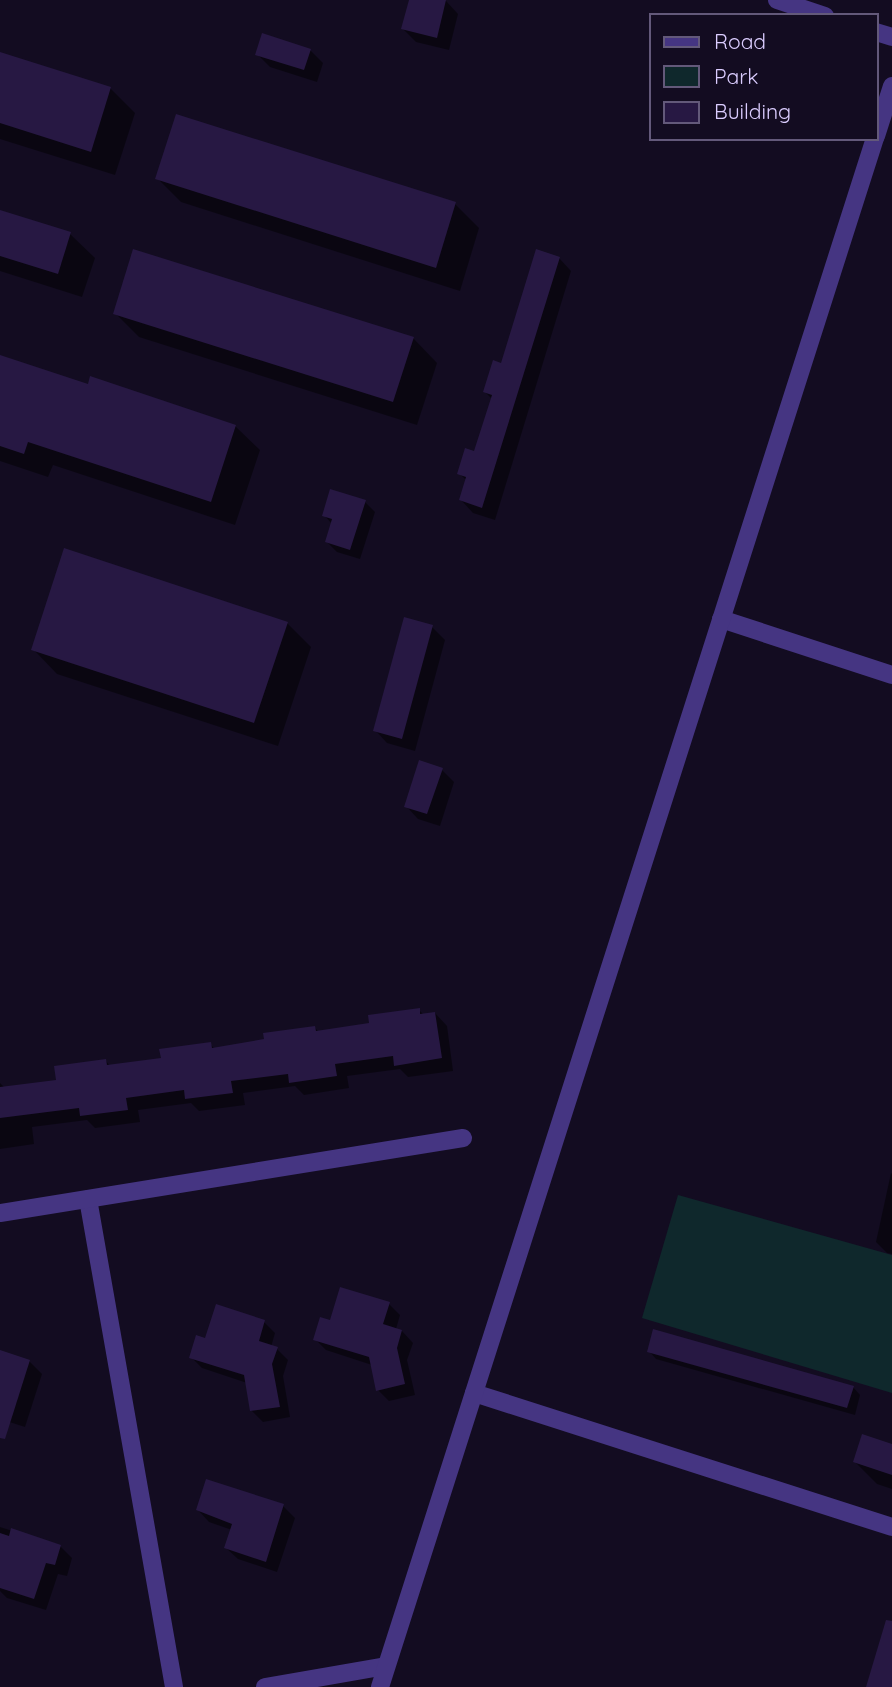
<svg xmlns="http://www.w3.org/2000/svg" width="892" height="1687" font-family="Quicksand,sans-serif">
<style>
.green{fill:#0f282c}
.shadow{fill:#0007}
.building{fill:#271843}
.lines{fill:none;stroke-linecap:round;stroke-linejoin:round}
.minor{stroke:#453582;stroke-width:18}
</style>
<rect width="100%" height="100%" fill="#130c21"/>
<polygon class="green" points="678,1195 892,1255 892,1393 642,1318"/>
<g class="shadow">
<polygon points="411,0 446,1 458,14 449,50 416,42 403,29"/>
<polygon points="310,50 323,63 317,82 270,67 257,54"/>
<polygon points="0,53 110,88 135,113 115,175 0,139"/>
<polygon points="157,178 455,204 479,228 460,291 181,202"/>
<polygon points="0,212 70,234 95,258 82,297 0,271"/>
<polygon points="559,258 571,271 495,520 473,513 461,500 467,481 459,473 475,453 493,400 485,392 502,365"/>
<polygon points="115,313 413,338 437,363 417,425 139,337"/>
<polygon points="0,357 89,386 235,426 260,450 235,525 53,465 48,477 0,461"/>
<polygon points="365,502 375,512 360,559 337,552 327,542 332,524 324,515"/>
<polygon points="405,619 432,627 445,640 415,751 387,743 375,730"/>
<polygon points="287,623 311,647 278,746 57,674 33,649"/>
<polygon points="442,770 454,782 440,826 418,819 406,806"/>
<polygon points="419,1010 424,1015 435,1013 447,1026 453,1071 408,1077 400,1069 347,1076 349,1088 304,1095 295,1086 243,1093 245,1105 199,1111 191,1103 138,1110 140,1122 95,1128 87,1120 32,1127 34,1144 0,1149 0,1083 5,1088 58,1082 106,1061 110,1066 163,1060 210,1044 215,1049 266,1041 314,1027 319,1032 371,1025"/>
<polygon points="891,1173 892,1174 892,1254 887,1253 876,1242"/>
<polygon points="389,1304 400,1315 396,1329 402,1331 413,1343 407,1360 415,1395 389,1401 378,1390 372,1365 326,1350 315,1339 331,1322"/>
<polygon points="264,1322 275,1333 271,1347 277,1349 288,1360 283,1376 290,1417 263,1422 251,1410 247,1383 202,1368 191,1357 206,1340"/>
<polygon points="649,1351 853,1387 860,1395 855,1415 656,1359"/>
<polygon points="0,1352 29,1361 42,1374 25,1427 0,1419"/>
<polygon points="892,1446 892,1489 877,1484 855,1462"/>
<polygon points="283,1506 295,1518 277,1572 238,1559 226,1548 232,1530 209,1522 198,1510"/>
<polygon points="0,1527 60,1546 72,1558 67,1576 58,1574 46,1610 7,1598 0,1591"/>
</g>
<g class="building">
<polygon points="409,0 446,0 437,38 401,29"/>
<polygon points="262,33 311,49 304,70 255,55"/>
<polygon points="0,52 111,87 91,152 0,123"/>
<polygon points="176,114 456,202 436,268 155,179"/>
<polygon points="0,210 71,232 58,274 0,256"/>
<polygon points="133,249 414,337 393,402 113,314"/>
<polygon points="536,249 560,257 482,508 459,500 466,477 457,474 465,448 474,451 492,395 483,392 493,360 501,363"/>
<polygon points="0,355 88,384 90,376 236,425 211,502 28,442 24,454 0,446"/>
<polygon points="330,489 366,500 350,550 325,542 332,519 322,516"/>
<polygon points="64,548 288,622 254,723 31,650"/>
<polygon points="404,617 433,625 402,739 373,731"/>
<polygon points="419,760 443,768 427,814 404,807"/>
<polygon points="420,1008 420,1014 435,1012 442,1058 394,1066 393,1056 335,1064 337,1076 289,1083 288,1074 231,1081 233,1093 185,1099 184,1090 126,1098 128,1110 80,1116 79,1108 0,1118 0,1087 56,1080 54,1066 106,1059 107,1065 161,1058 159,1049 211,1042 212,1048 264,1039 263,1033 315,1026 316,1031 369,1023 368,1015"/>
<polygon points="340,1287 390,1302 383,1324 402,1330 397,1348 405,1384 376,1391 369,1357 313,1340 320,1317 330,1320"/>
<polygon points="216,1304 265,1320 259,1341 278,1347 272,1364 280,1407 250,1411 244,1375 189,1358 196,1335 205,1338"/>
<polygon points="653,1329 854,1386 847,1408 647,1352"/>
<polygon points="0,1350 30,1360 5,1439 0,1438"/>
<polygon points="862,1434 892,1444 892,1475 853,1462"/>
<polygon points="206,1479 284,1504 266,1562 224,1548 232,1524 196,1510"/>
<polygon points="11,1528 61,1545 55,1565 46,1563 34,1599 0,1588 0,1533 9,1536"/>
<polygon points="886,1620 892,1621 892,1687 866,1687"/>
</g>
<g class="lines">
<g class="minor">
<polyline points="777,0 825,16"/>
<polyline points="876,32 892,37"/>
<polyline points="876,136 892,86"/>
<polyline points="721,619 892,675"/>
<polyline points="88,1199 174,1687"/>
<polyline points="0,1213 463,1138"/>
<polyline points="474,1393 892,1527"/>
<polyline points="265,1687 386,1666"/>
<polyline points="380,1687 875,138"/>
</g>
</g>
<rect x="650" y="14" width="228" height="126" fill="#130c21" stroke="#63597a" stroke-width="2"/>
<rect x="664" y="37" width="35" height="10" fill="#453582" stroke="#63597a" stroke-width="2"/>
<text x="714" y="49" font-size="21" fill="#dbcdff">Road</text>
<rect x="664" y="66" width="35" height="21" fill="#0f282c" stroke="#63597a" stroke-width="2"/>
<text x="714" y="84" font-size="21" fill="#dbcdff">Park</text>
<rect x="664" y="102" width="35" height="21" fill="#271843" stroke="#63597a" stroke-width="2"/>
<text x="714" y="119" font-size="21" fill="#dbcdff">Building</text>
</svg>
